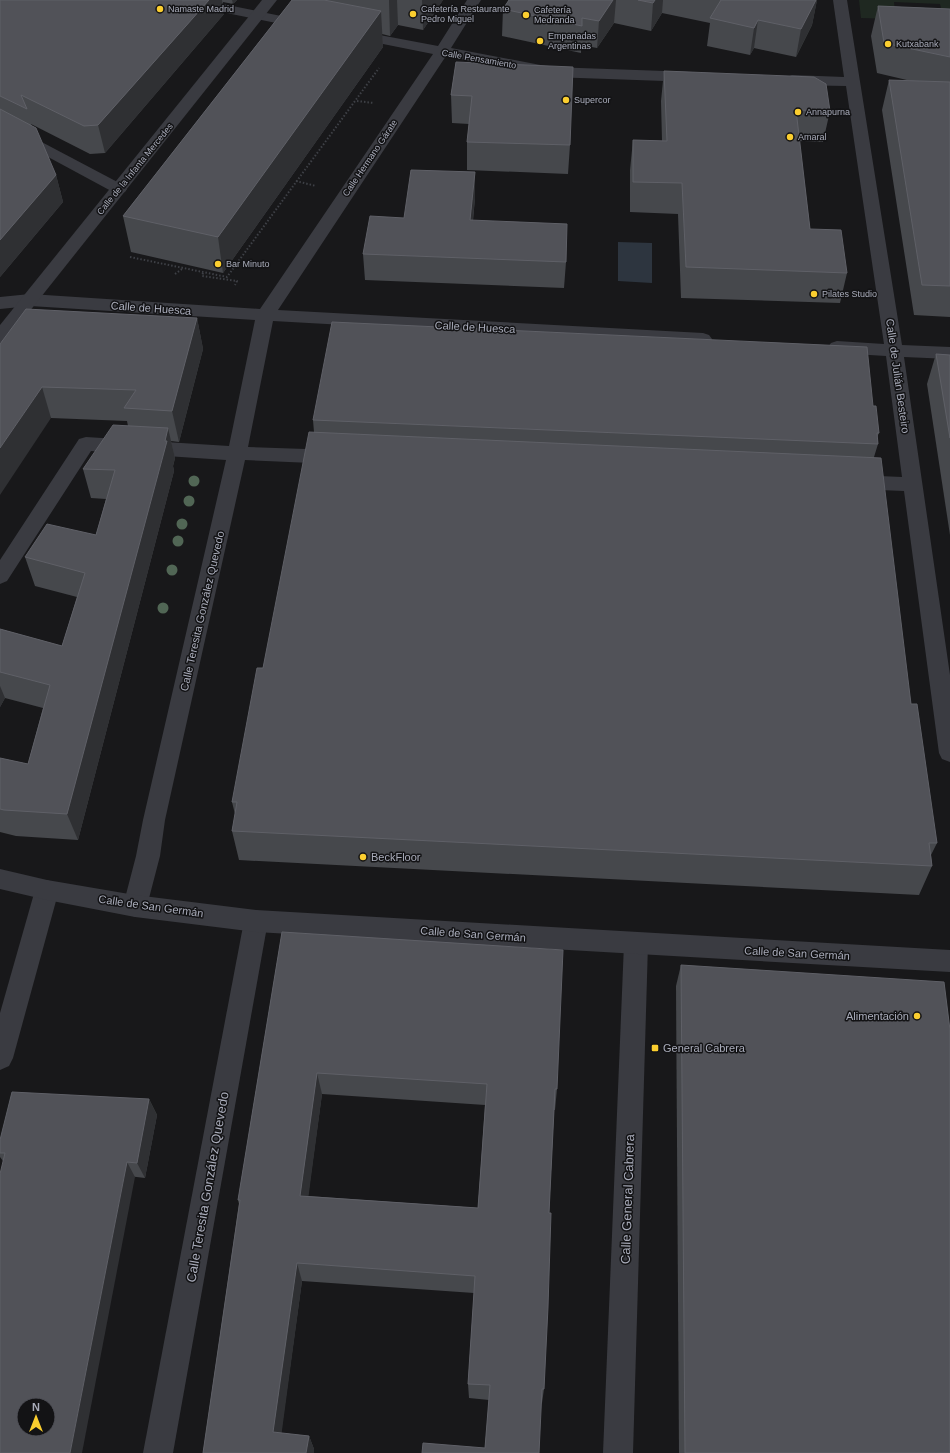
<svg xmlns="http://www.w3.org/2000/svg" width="950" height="1453" font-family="Arial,sans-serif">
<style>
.green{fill:#1f2821}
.water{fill:#2d353f}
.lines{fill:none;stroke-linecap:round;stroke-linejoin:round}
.path{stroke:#3e4046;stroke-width:2;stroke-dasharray:1.5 2;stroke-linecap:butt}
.pedestrian{fill:#3a3b41;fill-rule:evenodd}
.minor{fill:#3a3b41;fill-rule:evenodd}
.tertiary{fill:#3a3b41;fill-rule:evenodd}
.tree{fill:#516655}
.wall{fill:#46484c;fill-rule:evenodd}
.shaded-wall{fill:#2f3033}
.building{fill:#515258;stroke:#5f6067;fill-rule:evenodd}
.poi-dot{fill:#fbce2f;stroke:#131315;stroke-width:1.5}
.labels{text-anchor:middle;stroke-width:3;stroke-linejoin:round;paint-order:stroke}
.far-poi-label{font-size:9px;fill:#a9acba;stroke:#131315;text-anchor:start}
.far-street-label{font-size:9px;fill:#a9acba;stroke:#131315}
.street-label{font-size:11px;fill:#a9acba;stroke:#131315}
.poi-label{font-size:11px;fill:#a9acba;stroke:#131315;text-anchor:start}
.near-street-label{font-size:13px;fill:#a9acba;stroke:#131315}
</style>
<rect width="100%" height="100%" fill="#18181a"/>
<polygon class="green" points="859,0 950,0 950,24 945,23 940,4 894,2 896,19 861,18"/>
<polygon class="water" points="618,242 652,243 652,283 618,281"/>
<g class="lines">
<g class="path">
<polyline points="357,101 374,103"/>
<polyline points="296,181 316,186"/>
<polyline points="130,257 227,277 379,68"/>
<polyline points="239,262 261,267"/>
<polyline points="203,273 202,276 237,281 235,285"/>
<polyline points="175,274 182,269"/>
</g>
<g class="pedestrian">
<polygon points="47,880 55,883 59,890 13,1058 9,1066 0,1070 0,1013 35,890 39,883"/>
<polygon points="256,910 265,913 268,921 173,1453 143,1453 244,921 247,913"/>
</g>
<g class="minor">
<polygon points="175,0 203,0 306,21 311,22 313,25 311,28 306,29 182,4 177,3"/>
<polygon points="467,0 481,0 451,48 551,67 693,72 698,74 701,77 698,80 693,82 551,77 446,56 278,310 703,333 709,335 712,339 709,343 703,345 273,321 248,447 335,450 342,452 345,457 342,462 335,464 245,460 165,820 160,856 147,906 143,913 135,917 127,913 123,906 136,856 143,820 226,460 91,451 7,581 0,584 0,560 79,439 86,437 229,446 255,320 30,306 0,309 0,297 30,294 260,309 433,54 348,37 346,34 348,31 353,30 438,46"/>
<polygon points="833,0 847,0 902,345 950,347 950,359 904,357 950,675 950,762 942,759 939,753 904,491 855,489 848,487 845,482 848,477 855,475 902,477 886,356 837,353 831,351 828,347 831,343 837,341 884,344 846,86 792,85 787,83 784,80 787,77 792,75 844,77"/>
<polygon points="0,120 125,186 127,189 125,192 119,194 113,192 0,131"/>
<polygon points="636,933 645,936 648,944 633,1453 603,1453 624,944 627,936"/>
</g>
<g class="tertiary">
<polygon points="262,0 277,0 6,341 0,343 0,325"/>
<polygon points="0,869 47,880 135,895 256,910 950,950 950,972 256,932 135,917 47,900 0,889"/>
</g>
</g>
<g class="tree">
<circle cx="194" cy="481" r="5.5"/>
<circle cx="189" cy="501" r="5.5"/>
<circle cx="182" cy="524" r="5.5"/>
<circle cx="178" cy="541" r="5.5"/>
<circle cx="172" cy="570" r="5.5"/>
<circle cx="163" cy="608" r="5.5"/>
</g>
<g class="wall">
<polygon points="0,0 237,0 233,4 223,2 224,14 105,153 90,154 31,124 56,175 63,202 0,277"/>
<polygon points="292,0 443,0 423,30 398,25 390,36 382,34 383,47 223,273 131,252 123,216"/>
<polygon points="509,0 817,0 812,25 796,57 754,48 750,55 707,46 710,23 662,13 651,31 614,23 597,48 581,45 581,53 502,36 503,9"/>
<polygon points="878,6 950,9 950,317 914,315 882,110 889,80 911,81 877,73 871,36"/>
<polygon points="456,62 570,145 568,174 467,170 467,142 469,124 452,123 451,95"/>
<polygon points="664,71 830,111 823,142 799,141 810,229 847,273 840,303 681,298 678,214 630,212 630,170 633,140 662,141 661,101"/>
<polygon points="475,198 473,221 566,262 564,288 365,280 363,254 404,218"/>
<polygon points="197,318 203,349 179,442 171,441 175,458 173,466 174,471 78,840 16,836 0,832 0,758 28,764 43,708 5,698 0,707 0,629 62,646 77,597 35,586 25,557 96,535 106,499 91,498 83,469 128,426 127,421 51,418 0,344"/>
<polygon points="936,354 950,355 950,535 927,384"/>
<polygon points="873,406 879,433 877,437 878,444 874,457 911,704 937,843 931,855 932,866 919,895 239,860 232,831 235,814 232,802 263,668 314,432 313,420"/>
<path d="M282 932 557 1089 555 1110H554L549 1213 544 1389 542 1403 485 1448 489 1400 469 1398 468 1384 474 1293 302 1281 281 1433 309 1436 314 1449V1453H203L239 1204 238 1200ZM322 1094 485 1105 478 1208 308 1196Z"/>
<polygon points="681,965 950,1453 679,1453 676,986"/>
<polygon points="149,1099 157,1115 145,1178 3,1161 0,1157 0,1140"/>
</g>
<g class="shaded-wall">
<polygon points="209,0 222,0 224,14 105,153 98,125"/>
<polygon points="232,0 237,0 233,4"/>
<polygon points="389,0 397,0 398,25 390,36 389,1"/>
<polygon points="422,0 443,0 423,30"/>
<polygon points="613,0 616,0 614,23 597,48 599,21"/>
<polygon points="655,0 663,0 662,13 651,31 653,3"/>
<polygon points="816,0 817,0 812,25 796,57 801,29"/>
<polygon points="381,11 383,47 223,273 218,237"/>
<polygon points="758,20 754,48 750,55 754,28"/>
<polygon points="475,172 475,198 470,246 470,220"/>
<polygon points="56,175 63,202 0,277 0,240"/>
<polygon points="197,318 203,349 179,442 172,411"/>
<polygon points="42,387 51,418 0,495 0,448"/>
<polygon points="168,428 175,458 173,466 174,471 78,840 67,814"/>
<polygon points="0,686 5,698 0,707"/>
<polygon points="317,1073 322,1094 306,1215 300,1196"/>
<polygon points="149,1099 157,1115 145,1178 137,1163"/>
<polygon points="127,1162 135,1177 82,1453 70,1453"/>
<polygon points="297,1263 302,1281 280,1445 273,1432"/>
<polygon points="309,1436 314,1449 314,1453 306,1453"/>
</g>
<g class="building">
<polygon points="0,0 209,0 98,125 84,126 21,95 27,109 0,96"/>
<polygon points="292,0 324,0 381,11 218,237 123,216"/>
<polygon points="509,0 613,0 599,21 582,18 582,26 503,9"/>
<polygon points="638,0 655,0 653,3"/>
<polygon points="721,0 816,0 801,29 758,20 754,28 710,18"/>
<polygon points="878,6 950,9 950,57 884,43"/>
<polygon points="456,62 573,67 570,145 467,142 472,96 451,95"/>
<polygon points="664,71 814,77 826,84 830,111 796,110 810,229 841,230 847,273 686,267 682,183 633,182 633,140 667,141"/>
<polygon points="889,80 950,82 950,286 922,285"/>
<polygon points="0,109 36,128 56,175 0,240"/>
<polygon points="411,170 475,172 470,220 567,224 566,262 363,254 370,216 404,218"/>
<polygon points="26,309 197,318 172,411 124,408 136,390 42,387 0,448 0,344"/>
<polygon points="332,322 867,347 873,406 876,406 879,433 877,433 878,444 313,420"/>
<polygon points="936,354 950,355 950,438"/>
<polygon points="113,425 168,428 165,441 167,441 67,814 4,810 0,809 0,758 28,764 50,685 0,672 0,629 62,646 85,573 25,557 47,524 96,535 115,470 83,469"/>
<polygon points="309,432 881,458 911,704 917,704 937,843 929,843 932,866 232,831 237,802 232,802 257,668 263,668"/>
<path d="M282 932 563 950 557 1089H555L549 1213H551L548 1307 544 1389H542L539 1453H422L423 1443 485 1448 490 1385 468 1384 475 1276 297 1263 273 1432 309 1436 306 1453H203L240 1200H238ZM317 1073 487 1084 478 1208 300 1196Z"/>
<polygon points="681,965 944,982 950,1030 950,1453 685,1453"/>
<path d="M12 1092 149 1099 137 1163 127 1162 70 1453H0V1174L5 1153H0V1140ZM24 1405H48V1429H24Z"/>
</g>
<g class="poi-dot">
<circle cx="160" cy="9" r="4"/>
<circle cx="413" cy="14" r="4"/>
<circle cx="526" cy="15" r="4"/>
<circle cx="540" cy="41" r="4"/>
<circle cx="888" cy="44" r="4"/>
<circle cx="566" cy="100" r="4"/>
<circle cx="798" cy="112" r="4"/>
<circle cx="790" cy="137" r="4"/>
<circle cx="218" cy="264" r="4"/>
<circle cx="814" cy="294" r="4"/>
<circle cx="363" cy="857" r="4"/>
<circle cx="917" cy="1016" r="4"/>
<rect x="651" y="1044" width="8" height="8" rx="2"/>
</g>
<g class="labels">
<g class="far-poi-label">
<text x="168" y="12">Namaste Madrid</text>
<text x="421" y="12">Cafetería Restaurante<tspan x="421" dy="10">Pedro Miguel</tspan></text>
<text x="534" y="13">Cafetería<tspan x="534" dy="10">Medranda</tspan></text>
<text x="548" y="39">Empanadas<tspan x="548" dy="10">Argentinas</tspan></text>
<text x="896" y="47">Kutxabank</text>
<text x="574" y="103">Supercor</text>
<text x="806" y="115">Annapurna</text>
<text x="798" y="140">Amaral</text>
<text x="226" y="267">Bar Minuto</text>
<text x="822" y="297">Pilates Studio</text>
</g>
<g class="far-street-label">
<text transform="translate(479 59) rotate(10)" y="3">Calle Pensamiento</text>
<text transform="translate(370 158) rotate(-56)" y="3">Calle Hermano Gárate</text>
<text transform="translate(135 169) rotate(-51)" y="3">Calle de la Infanta Mercedes</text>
</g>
<g class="street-label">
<text transform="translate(151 308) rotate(4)" y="4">Calle de Huesca</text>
<text transform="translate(475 327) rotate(3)" y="4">Calle de Huesca</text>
<text transform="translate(898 376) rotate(82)" y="4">Calle de Julián Besteiro</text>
<text transform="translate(202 611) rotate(-77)" y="4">Calle Teresita González Quevedo</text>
<text transform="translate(151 906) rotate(8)" y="4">Calle de San Germán</text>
<text transform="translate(473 934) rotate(4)" y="4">Calle de San Germán</text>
<text transform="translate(797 953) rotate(3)" y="4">Calle de San Germán</text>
</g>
<g class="poi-label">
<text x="371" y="861">BeckFloor</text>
<text x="909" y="1020" text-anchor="end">Alimentación</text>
<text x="663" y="1052">General Cabrera</text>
</g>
<g class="near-street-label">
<text transform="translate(207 1187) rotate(-80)" y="5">Calle Teresita González Quevedo</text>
<text transform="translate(627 1199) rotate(-88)" y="5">Calle General Cabrera</text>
</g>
</g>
<g transform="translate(36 1417)"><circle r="19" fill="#131315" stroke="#4f5057"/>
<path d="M0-3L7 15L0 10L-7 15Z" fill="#fbce2f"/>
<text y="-6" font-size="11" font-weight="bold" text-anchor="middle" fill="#a9acba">N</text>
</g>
</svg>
